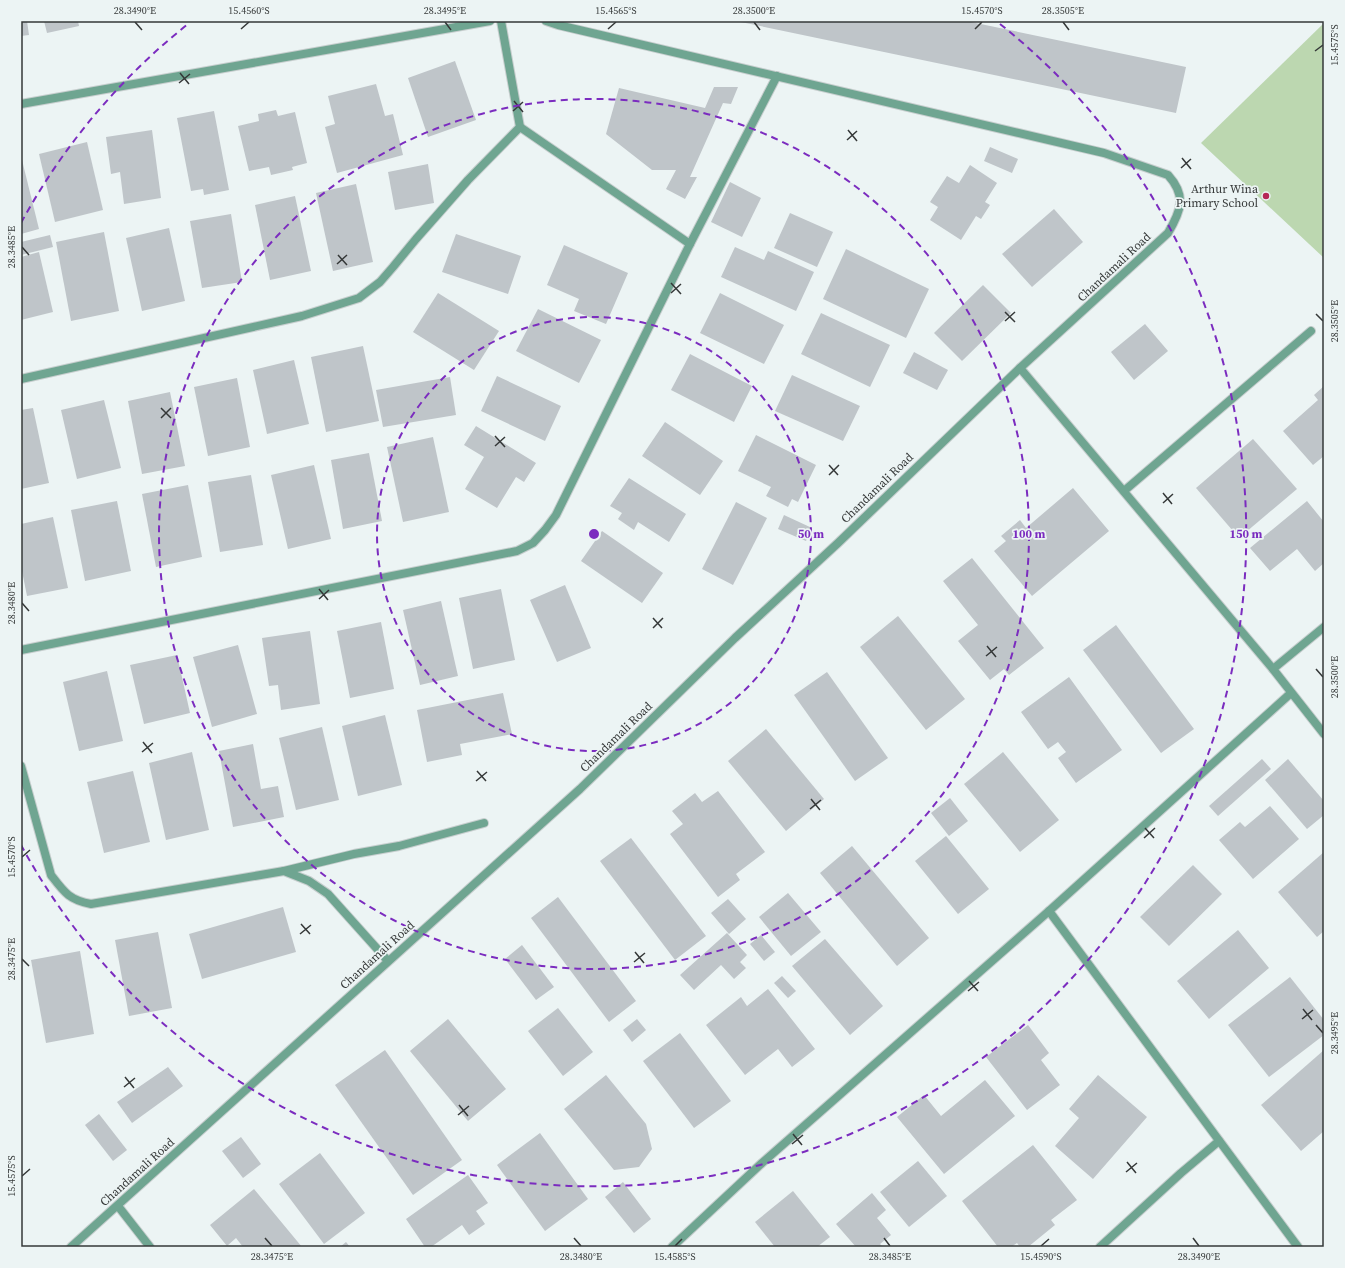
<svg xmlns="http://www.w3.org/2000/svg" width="1345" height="1268" font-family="'Source Serif 4',serif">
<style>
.park{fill:#bcd7b0}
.building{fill:#bfc5c9}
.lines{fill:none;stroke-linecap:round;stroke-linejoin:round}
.minor-casing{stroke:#c7cece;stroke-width:10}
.minor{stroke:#6fa591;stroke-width:8}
.ticks{fill:none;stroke:#353838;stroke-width:1.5}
.ring{fill:none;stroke:#7b2cbf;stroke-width:2;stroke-dasharray:7 5}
.poi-dot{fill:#b62655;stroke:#ecf4f4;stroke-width:1.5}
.labels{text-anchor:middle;stroke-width:3.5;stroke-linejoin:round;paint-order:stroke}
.poi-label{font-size:12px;fill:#353838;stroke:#ecf4f4;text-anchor:end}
.street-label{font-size:12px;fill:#353838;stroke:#ecf4f4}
.centre{fill:#7b2cbf;stroke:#ecf4f4;stroke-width:2}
.ring-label{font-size:12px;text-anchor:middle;font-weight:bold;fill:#7b2cbf;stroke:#ecf4f4;stroke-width:3.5;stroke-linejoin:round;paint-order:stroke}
.neatline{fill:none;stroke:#353838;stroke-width:1.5}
.ticks-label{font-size:10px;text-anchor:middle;fill:#353838}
</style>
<rect width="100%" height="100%" fill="#ecf4f4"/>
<polygon class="park" points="1324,23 1324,258 1201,143"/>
<g class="building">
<polygon points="21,21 27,21 29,35 21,36"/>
<polygon points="44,21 78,21 79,26 47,33"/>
<polygon points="736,21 966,21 1186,67 1176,113"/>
<polygon points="455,61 476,120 428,137 408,78"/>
<polygon points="376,84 385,116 393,114 403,155 337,173 325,127 335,124 328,96"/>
<polygon points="714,87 738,87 731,104 723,103 690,177 697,177 685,199 666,189 676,170 652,170 606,134 619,88 705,108"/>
<polygon points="276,110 278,116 295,112 307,163 292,167 293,170 271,175 269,167 249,171 238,126 259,121 258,114"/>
<polygon points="214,111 229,190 204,195 203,189 191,191 177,118"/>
<polygon points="152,130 161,198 124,204 120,172 111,174 106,137"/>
<polygon points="87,142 103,210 55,222 39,154"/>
<polygon points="990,147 1018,159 1012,173 984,161"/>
<polygon points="21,156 39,229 21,234"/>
<polygon points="428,164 434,203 395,210 388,172"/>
<polygon points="970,165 997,183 985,202 990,205 981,219 976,216 961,240 930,220 938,207 930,202 947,176 959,183"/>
<polygon points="730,182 761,198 742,237 711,222"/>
<polygon points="356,184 373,262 333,271 316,193"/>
<polygon points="295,196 311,271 270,280 255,205"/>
<polygon points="1054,209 1083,242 1032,287 1002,254"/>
<polygon points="790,213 833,232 817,267 774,248"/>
<polygon points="231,214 242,282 202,288 190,221"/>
<polygon points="169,228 185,301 142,311 126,238"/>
<polygon points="104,232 119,311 71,321 56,242"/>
<polygon points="456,234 521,256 508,294 442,272"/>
<polygon points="50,235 53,247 21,255 21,242"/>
<polygon points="564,245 628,273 606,324 574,311 579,299 547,285"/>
<polygon points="735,247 764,260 768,251 814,272 796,311 721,277"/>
<polygon points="846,249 929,289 906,338 823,299"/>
<polygon points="39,252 53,312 21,320 21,257"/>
<polygon points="983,285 1011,313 962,361 934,333"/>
<polygon points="438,293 499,331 474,370 413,332"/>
<polygon points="720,293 784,325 764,364 700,333"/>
<polygon points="538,309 601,340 579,383 516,351"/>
<polygon points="821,313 890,345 870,387 801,354"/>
<polygon points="1145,324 1168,351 1134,380 1111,352"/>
<polygon points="363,346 379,421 326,432 311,357"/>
<polygon points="914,352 948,370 937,390 903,373"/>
<polygon points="690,354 752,386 734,422 671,390"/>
<polygon points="294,360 309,424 267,434 253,370"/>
<polygon points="792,375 860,406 843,441 775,411"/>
<polygon points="497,376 561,406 545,441 481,411"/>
<polygon points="450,377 456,415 383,427 376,390"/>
<polygon points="237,378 250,447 208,456 194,387"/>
<polygon points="1324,386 1324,456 1313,465 1283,431 1318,400 1314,395"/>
<polygon points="170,392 185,466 142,474 128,401"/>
<polygon points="104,400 121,468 77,479 61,410"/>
<polygon points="33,408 49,483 21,489 21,410"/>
<polygon points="665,422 723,461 700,495 642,456"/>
<polygon points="476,426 536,463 524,482 516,477 497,508 465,489 484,457 464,445"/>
<polygon points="756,435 816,465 798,502 792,499 788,507 766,496 771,487 738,471"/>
<polygon points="433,437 449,512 403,522 387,447"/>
<polygon points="1253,439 1297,489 1239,538 1196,488"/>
<polygon points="369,453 382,521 343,529 331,460"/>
<polygon points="314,465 331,539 288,549 271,475"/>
<polygon points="251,475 263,545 220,552 208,482"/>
<polygon points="629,478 686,514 669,542 638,522 634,530 618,519 622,513 610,506"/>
<polygon points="188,485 202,557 156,567 142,494"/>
<polygon points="1073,488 1109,531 1032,596 994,551 1006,541 1001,536 1020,520 1026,528"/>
<polygon points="117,501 131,571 85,581 71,510"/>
<polygon points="1307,501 1324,522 1324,563 1315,571 1297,549 1270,571 1250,548"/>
<polygon points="736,502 767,518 733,585 702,569"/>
<polygon points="784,515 812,528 806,541 778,529"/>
<polygon points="53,517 68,588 27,596 21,566 21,524"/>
<polygon points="602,531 663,573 642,603 581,561"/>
<polygon points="972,558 1044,648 1009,675 1004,669 990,680 958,641 978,625 943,581"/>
<polygon points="565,585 591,648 557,662 530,600"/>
<polygon points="501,589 515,660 473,669 459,598"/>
<polygon points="441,601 458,676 420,685 403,610"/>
<polygon points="898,616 965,699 926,730 860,647"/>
<polygon points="381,622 394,689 350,698 337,631"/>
<polygon points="1116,625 1194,729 1161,753 1083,650"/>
<polygon points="310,631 320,704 281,710 278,685 269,686 262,638"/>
<polygon points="238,645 257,714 212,727 193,657"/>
<polygon points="177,655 190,713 144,724 130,665"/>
<polygon points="107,671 123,741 79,751 63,682"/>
<polygon points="827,672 888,758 855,781 794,695"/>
<polygon points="1069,677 1122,750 1076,783 1058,758 1066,752 1058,742 1048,749 1021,712"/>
<polygon points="503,693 512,734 460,744 462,755 427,762 417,710"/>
<polygon points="385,715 402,785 358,796 342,726"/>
<polygon points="322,727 339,800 296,810 279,738"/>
<polygon points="766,729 824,799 786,831 728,761"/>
<polygon points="253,744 261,789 278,786 284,817 233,827 219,751"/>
<polygon points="192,752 209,830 166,840 149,763"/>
<polygon points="1003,752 1059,820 1020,852 964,784"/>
<polygon points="1262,759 1271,769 1218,816 1209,806"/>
<polygon points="1288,759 1324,801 1324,815 1307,829 1265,780"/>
<polygon points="133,771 150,842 104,853 87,782"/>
<polygon points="718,791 765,852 736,874 740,880 718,897 670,834 683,824 672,811 695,793 702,802"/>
<polygon points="950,798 968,821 949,836 931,813"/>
<polygon points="1270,806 1299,839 1253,879 1219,840 1240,822 1245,827"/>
<polygon points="946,836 989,889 958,914 915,861"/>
<polygon points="631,838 706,936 675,960 600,861"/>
<polygon points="852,846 929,938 897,966 820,873"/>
<polygon points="1324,852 1324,931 1317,937 1278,892"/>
<polygon points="1193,865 1222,894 1169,946 1140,917"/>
<polygon points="788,893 821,932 791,956 759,917"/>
<polygon points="558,897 636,1001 609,1022 531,918"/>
<polygon points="728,899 746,919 729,934 711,913"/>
<polygon points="283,907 296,952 202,979 189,934"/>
<polygon points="1238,930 1269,968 1209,1019 1177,981"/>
<polygon points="158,932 172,1008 129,1016 115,940"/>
<polygon points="727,933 747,955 740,962 746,968 734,979 721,965 694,990 680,975"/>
<polygon points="761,935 775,952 764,961 750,944"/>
<polygon points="825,939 883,1006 850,1035 792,966"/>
<polygon points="522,945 554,987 536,1000 505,959"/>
<polygon points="80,951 94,1034 46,1043 31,960"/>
<polygon points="782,976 796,991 788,998 774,983"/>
<polygon points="1290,977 1324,1020 1324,1035 1269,1077 1228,1025"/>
<polygon points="768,989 815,1049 792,1067 778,1049 745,1075 706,1025 741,997 747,1006"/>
<polygon points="558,1008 593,1052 563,1076 528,1031"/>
<polygon points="448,1019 506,1089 468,1121 410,1051"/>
<polygon points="637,1019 646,1030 632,1042 623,1030"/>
<polygon points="1028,1025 1049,1053 1041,1060 1060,1085 1027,1110 986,1057"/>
<polygon points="680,1033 731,1101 694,1128 643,1061"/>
<polygon points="385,1050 462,1160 413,1195 335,1085"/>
<polygon points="1324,1050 1324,1131 1301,1151 1261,1105"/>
<polygon points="168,1067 183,1086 132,1123 117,1102"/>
<polygon points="606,1075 646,1124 652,1149 639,1167 614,1170 564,1109"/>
<polygon points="1098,1075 1147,1117 1093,1179 1055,1146 1079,1118 1069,1109"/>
<polygon points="985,1080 1015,1116 944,1174 897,1117 924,1095 941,1116"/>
<polygon points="99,1114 127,1150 113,1161 85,1125"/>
<polygon points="540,1133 588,1199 545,1231 497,1165"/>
<polygon points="241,1137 261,1164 243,1178 222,1151"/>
<polygon points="1033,1145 1077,1200 1051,1220 1055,1225 1028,1247 1020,1247 1017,1243 1011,1247 998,1247 962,1201"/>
<polygon points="320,1153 365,1213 324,1244 279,1184"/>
<polygon points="918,1161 947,1196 909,1227 880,1192"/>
<polygon points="468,1175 488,1203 476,1211 485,1224 469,1235 462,1225 431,1247 425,1247 406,1219"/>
<polygon points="623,1182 651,1219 634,1233 605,1197"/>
<polygon points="254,1189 302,1247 243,1247 236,1238 227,1246 210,1225"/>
<polygon points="793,1191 830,1237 817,1247 775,1247 755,1222"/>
<polygon points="872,1193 886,1210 877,1218 891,1235 880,1244 883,1247 856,1247 836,1224"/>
<polygon points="346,1242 350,1247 340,1247"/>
</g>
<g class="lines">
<g class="minor-casing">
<g id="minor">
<polyline points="21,104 490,21"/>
<polyline points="520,127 690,244"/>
<polyline points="1020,368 1273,669 1324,734"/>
<polyline points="21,379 302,316 359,298 380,282 393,267 416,239 468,180 520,127 501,21"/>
<polyline points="1124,491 1311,331"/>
<polyline points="21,650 517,551 533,543 545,530 556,515 690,244 777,76"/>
<polyline points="1273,669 1324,627"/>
<path d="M21 766 51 875C64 892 69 900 91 904L284 871 309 881 328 894 388 961"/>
<polyline points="284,871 354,854 399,846 484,823"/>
<polyline points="1049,911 1298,1247"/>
<polyline points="118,1206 150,1247"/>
<path d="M71 1247 580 789 735 638 838 543 1020 368 1168 233C1181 211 1187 196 1168 175L1104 153 558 25 546 21"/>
<polyline points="672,1247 762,1163 1049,911 1291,693"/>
<polyline points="1100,1247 1181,1173 1219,1141"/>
</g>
</g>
<use href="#minor" class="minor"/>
</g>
<path class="ticks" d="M135 22 142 30M445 22 451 30M754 22 760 30M1063 22 1069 30M241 29 249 22M608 29 616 22M975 29 982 22M1315 51 1323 45M180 73 189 84M179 83 190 74M514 101 523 112M513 111 523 102M848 130 857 141M847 140 857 131M1182 158 1191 169M1181 168 1191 159M22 247 29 255M338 255 347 265M337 264 347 255M671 283 681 294M671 293 681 284M1005 312 1015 322M1316 314 1323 321M1005 321 1015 312M161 408 171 418M161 418 171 408M495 436 505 447M495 446 505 437M829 465 838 475M829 475 839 465M1163 493 1172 504M1163 503 1173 494M319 589 328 600M319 599 329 590M22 603 29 611M653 618 662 628M653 628 663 618M987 646 996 657M986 656 997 647M1316 669 1323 677M143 742 152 753M142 752 153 743M477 771 486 781M476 781 487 772M811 799 820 810M810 809 821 800M1145 828 1154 838M1144 838 1155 828M22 857 30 850M301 924 310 934M300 934 311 925M635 952 644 963M22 959 29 966M634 962 645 953M969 981 978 991M968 991 979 982M1303 1009 1312 1020M1302 1019 1313 1010M1316 1025 1323 1033M125 1077 134 1088M124 1087 135 1078M459 1105 468 1116M458 1115 469 1106M793 1134 802 1145M792 1144 803 1135M1127 1162 1136 1173M1126 1172 1137 1163M22 1176 30 1169M265 1238 272 1246M574 1238 581 1246M884 1238 890 1246M1193 1238 1199 1246M675 1246 682 1239M1041 1246 1049 1239"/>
<g class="ring">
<circle cx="594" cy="534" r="217"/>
<circle cx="594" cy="534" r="435"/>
<path d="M21 223A652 652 0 0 1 188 24M1000 24A652 652 0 1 1 21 845"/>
</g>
<circle class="poi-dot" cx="1266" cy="196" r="4"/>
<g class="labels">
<g class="poi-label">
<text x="1258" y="193">Arthur Wina<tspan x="1258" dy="14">Primary School</tspan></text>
</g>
<g class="street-label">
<text transform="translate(1114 267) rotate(-43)" y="4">Chandamali Road</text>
<text transform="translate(877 488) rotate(-44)" y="4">Chandamali Road</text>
<text transform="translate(616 737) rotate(-44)" y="4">Chandamali Road</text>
<text transform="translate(377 955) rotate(-42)" y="4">Chandamali Road</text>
<text transform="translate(137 1172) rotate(-42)" y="4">Chandamali Road</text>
</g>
</g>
<circle cx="594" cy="534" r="6" class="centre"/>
<g class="ring-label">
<text x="811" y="538">50 m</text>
<text x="1029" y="538">100 m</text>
<text x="1246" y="538">150 m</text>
</g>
<rect width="1345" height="1268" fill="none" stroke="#ecf4f4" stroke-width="44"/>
<rect x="22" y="22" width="1301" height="1224" class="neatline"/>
<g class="ticks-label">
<text x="135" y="14">28.3490°E</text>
<text x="249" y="14">15.4560°S</text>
<text x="445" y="14">28.3495°E</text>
<text x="616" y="14">15.4565°S</text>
<text x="754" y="14">28.3500°E</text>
<text x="982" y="14">15.4570°S</text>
<text x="1063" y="14">28.3505°E</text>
<text transform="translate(1334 45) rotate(-90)" y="4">15.4575°S</text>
<text transform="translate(11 247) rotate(-90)" y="4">28.3485°E</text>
<text transform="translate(1334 321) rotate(-90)" y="4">28.3505°E</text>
<text transform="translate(11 603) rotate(-90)" y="4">28.3480°E</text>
<text transform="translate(1334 677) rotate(-90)" y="4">28.3500°E</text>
<text transform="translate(11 857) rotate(-90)" y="4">15.4570°S</text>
<text transform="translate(11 959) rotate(-90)" y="4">28.3475°E</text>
<text transform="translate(1334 1033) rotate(-90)" y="4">28.3495°E</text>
<text transform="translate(11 1176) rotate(-90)" y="4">15.4575°S</text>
<text x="272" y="1260">28.3475°E</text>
<text x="581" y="1260">28.3480°E</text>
<text x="675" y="1260">15.4585°S</text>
<text x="890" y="1260">28.3485°E</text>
<text x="1041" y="1260">15.4590°S</text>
<text x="1199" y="1260">28.3490°E</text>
</g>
</svg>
